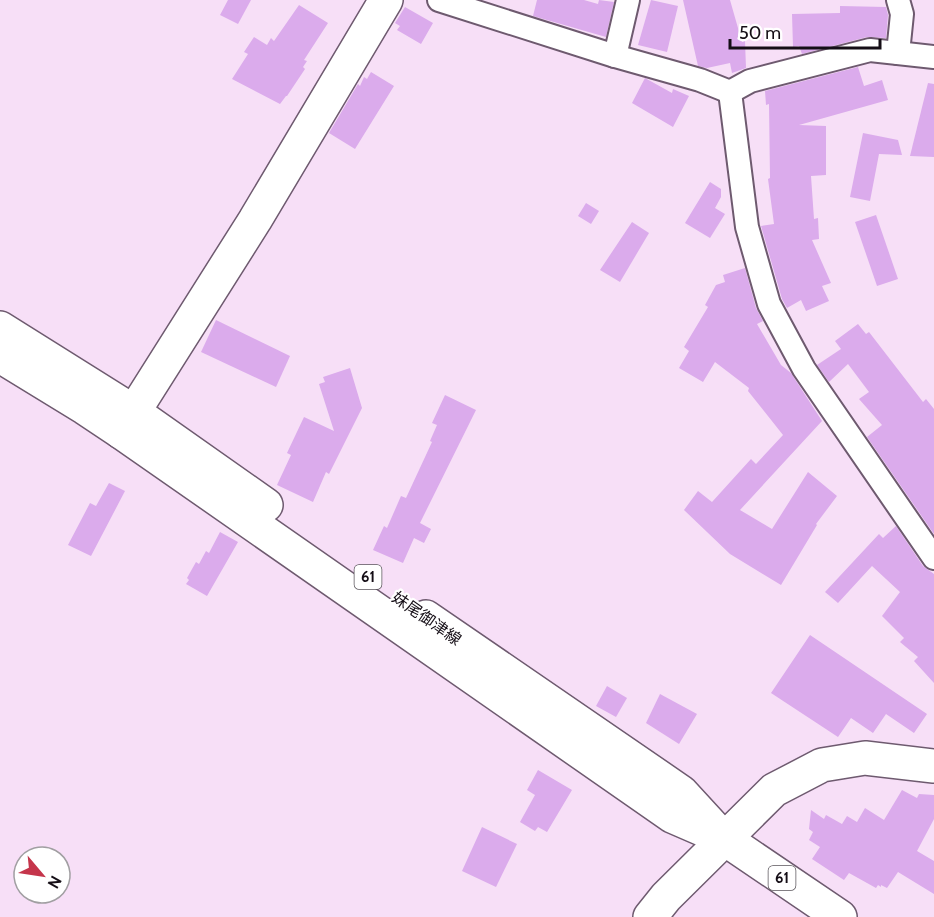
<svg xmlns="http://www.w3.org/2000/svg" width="934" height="917" font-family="Cabin,'Noto Sans JP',sans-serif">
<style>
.building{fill:#dbabec}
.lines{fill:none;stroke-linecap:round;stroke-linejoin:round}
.street-casing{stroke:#6e5a6f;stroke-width:26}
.secondary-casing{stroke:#6e5a6f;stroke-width:36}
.primary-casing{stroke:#6e5a6f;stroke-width:36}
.street{stroke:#fff;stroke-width:22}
.secondary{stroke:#fff;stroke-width:33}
.primary{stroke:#fff;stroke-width:33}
.labels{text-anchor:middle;stroke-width:4.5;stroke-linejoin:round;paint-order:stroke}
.shield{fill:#fff;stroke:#5b565c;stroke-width:1.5}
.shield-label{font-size:15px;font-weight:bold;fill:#150e16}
.street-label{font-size:16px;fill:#150e16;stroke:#fff}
</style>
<rect width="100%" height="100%" fill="#f7dff7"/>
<g class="building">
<polygon points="228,0 251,0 238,24 220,15"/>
<polygon points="537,0 584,0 598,4 599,0 614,2 606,37 533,16"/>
<polygon points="651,0 678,6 667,52 638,45"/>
<polygon points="683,0 730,0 742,42 745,41 746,68 732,73 730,63 707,68 698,66"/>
<polygon points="299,5 328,23 304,60 307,61 303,67 305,69 287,96 286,96 280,104 232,79 248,54 244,52 254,37 267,45 271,38 274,41"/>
<polygon points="840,6 886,7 888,15 886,38 867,37 802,54 799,46 793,47 792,14 840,13"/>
<polygon points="405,7 433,23 421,44 397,30 400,26 395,23"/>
<polygon points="858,67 864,86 882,80 888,100 799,125 826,126 826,175 811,176 814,219 818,218 819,239 812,240 831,283 822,286 829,301 806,311 801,300 787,308 782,299 761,226 774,224 768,179 770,178 769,104 766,105 765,91"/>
<polygon points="371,72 394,86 355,149 329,133 358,84 360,86 364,77 367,79"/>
<polygon points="645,78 672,93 673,89 689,96 673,127 632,103"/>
<polygon points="928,83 934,84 934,157 910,156"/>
<polygon points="863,133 898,140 902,155 879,154 870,201 850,197"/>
<polygon points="710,182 721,189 721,197 715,208 725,214 710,238 685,223"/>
<polygon points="586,203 599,211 591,224 578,216"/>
<polygon points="876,215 898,279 877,286 855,222"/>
<polygon points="632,222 649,233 620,282 600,270"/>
<polygon points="745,268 756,308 763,321 757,324 781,365 791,373 822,421 740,510 772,529 808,472 837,496 816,524 817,525 781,585 730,554 684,510 698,491 712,502 751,459 756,464 783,435 748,391 749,388 715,362 703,382 679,368 689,351 684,347 708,307 705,305 716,285 725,282 723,275"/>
<polygon points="216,320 290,356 276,387 201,352"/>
<polygon points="858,324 866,334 869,332 923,402 926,399 934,409 934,534 867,437 882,425 859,399 869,392 848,364 829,382 817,365 841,349 835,341"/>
<polygon points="350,368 362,408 329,474 326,472 313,502 277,485 291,455 287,453 304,417 334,431 319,384 325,382 323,377"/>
<polygon points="445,395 476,410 420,523 431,529 424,543 414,538 403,563 373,550 384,526 387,528 401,496 406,498 432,442 430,441 437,425 432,423"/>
<polygon points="109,483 125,491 91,556 68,545 90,503 96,506"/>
<polygon points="896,526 923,566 934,574 934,683 914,661 918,657 900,642 904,638 882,616 900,592 872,566 838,603 825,592 879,534 883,538"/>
<polygon points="220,532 238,542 207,596 186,584 189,580 187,578 196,562 199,564 206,551 209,553"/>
<polygon points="810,635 927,714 914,733 886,714 873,733 851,718 838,737 771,693"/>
<polygon points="607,686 627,698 616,717 596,706"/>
<polygon points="660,694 697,714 679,744 646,723"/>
<polygon points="538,770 572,790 547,832 538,827 535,831 520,822 535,795 527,790"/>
<polygon points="902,790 917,798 919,794 934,795 934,819 917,851 934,861 934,894 898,872 887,888 881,885 881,887 878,885 876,888 849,873 844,880 812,859 820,847 809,840 813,832 809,829 811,810 824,819 826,815 842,824 847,816 857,822 865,808 884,820"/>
<polygon points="482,827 517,844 496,887 462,871"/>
</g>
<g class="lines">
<g class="street-casing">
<g id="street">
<polyline points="439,0 615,56 700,80 730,92 750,81 870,50 934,57"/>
<polyline points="898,0 902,14 898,53"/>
<polyline points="615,56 628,0"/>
<polyline points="730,92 747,227 769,304 804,369 934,558"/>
</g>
</g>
<g class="secondary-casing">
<g id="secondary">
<polyline points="121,432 255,220 386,0"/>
<polyline points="650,917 666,897 774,790 822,765 865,758 934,766"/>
</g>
</g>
<g class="primary-casing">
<g id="primary">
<polyline points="0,328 134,412 266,505"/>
<polyline points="0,356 85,408 121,432 672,816 725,839 840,917"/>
<polyline points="426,617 681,792 715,829"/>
</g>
</g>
<use href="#street" class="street"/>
<use href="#secondary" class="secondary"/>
<use href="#primary" class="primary"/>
</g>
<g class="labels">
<g class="shield">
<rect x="354.5" y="565" width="27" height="24" rx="4.5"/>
<rect x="768.5" y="866" width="27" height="24" rx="4.5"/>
</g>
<g class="shield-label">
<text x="368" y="582">61</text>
<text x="782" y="883">61</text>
</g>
<g class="street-label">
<text transform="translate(427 618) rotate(35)" y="6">妹尾御津線</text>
</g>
</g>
<g transform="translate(42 875) rotate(119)"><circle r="28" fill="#ffffff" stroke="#a19fa2" stroke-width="1.5"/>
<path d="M0-4.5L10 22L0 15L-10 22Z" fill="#c5354b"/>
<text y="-9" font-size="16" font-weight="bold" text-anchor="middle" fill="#150e16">N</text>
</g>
<path d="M730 39v9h150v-9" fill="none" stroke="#150e16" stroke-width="3"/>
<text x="739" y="39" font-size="18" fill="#150e16" stroke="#ffffff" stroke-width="4.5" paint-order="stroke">50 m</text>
</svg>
